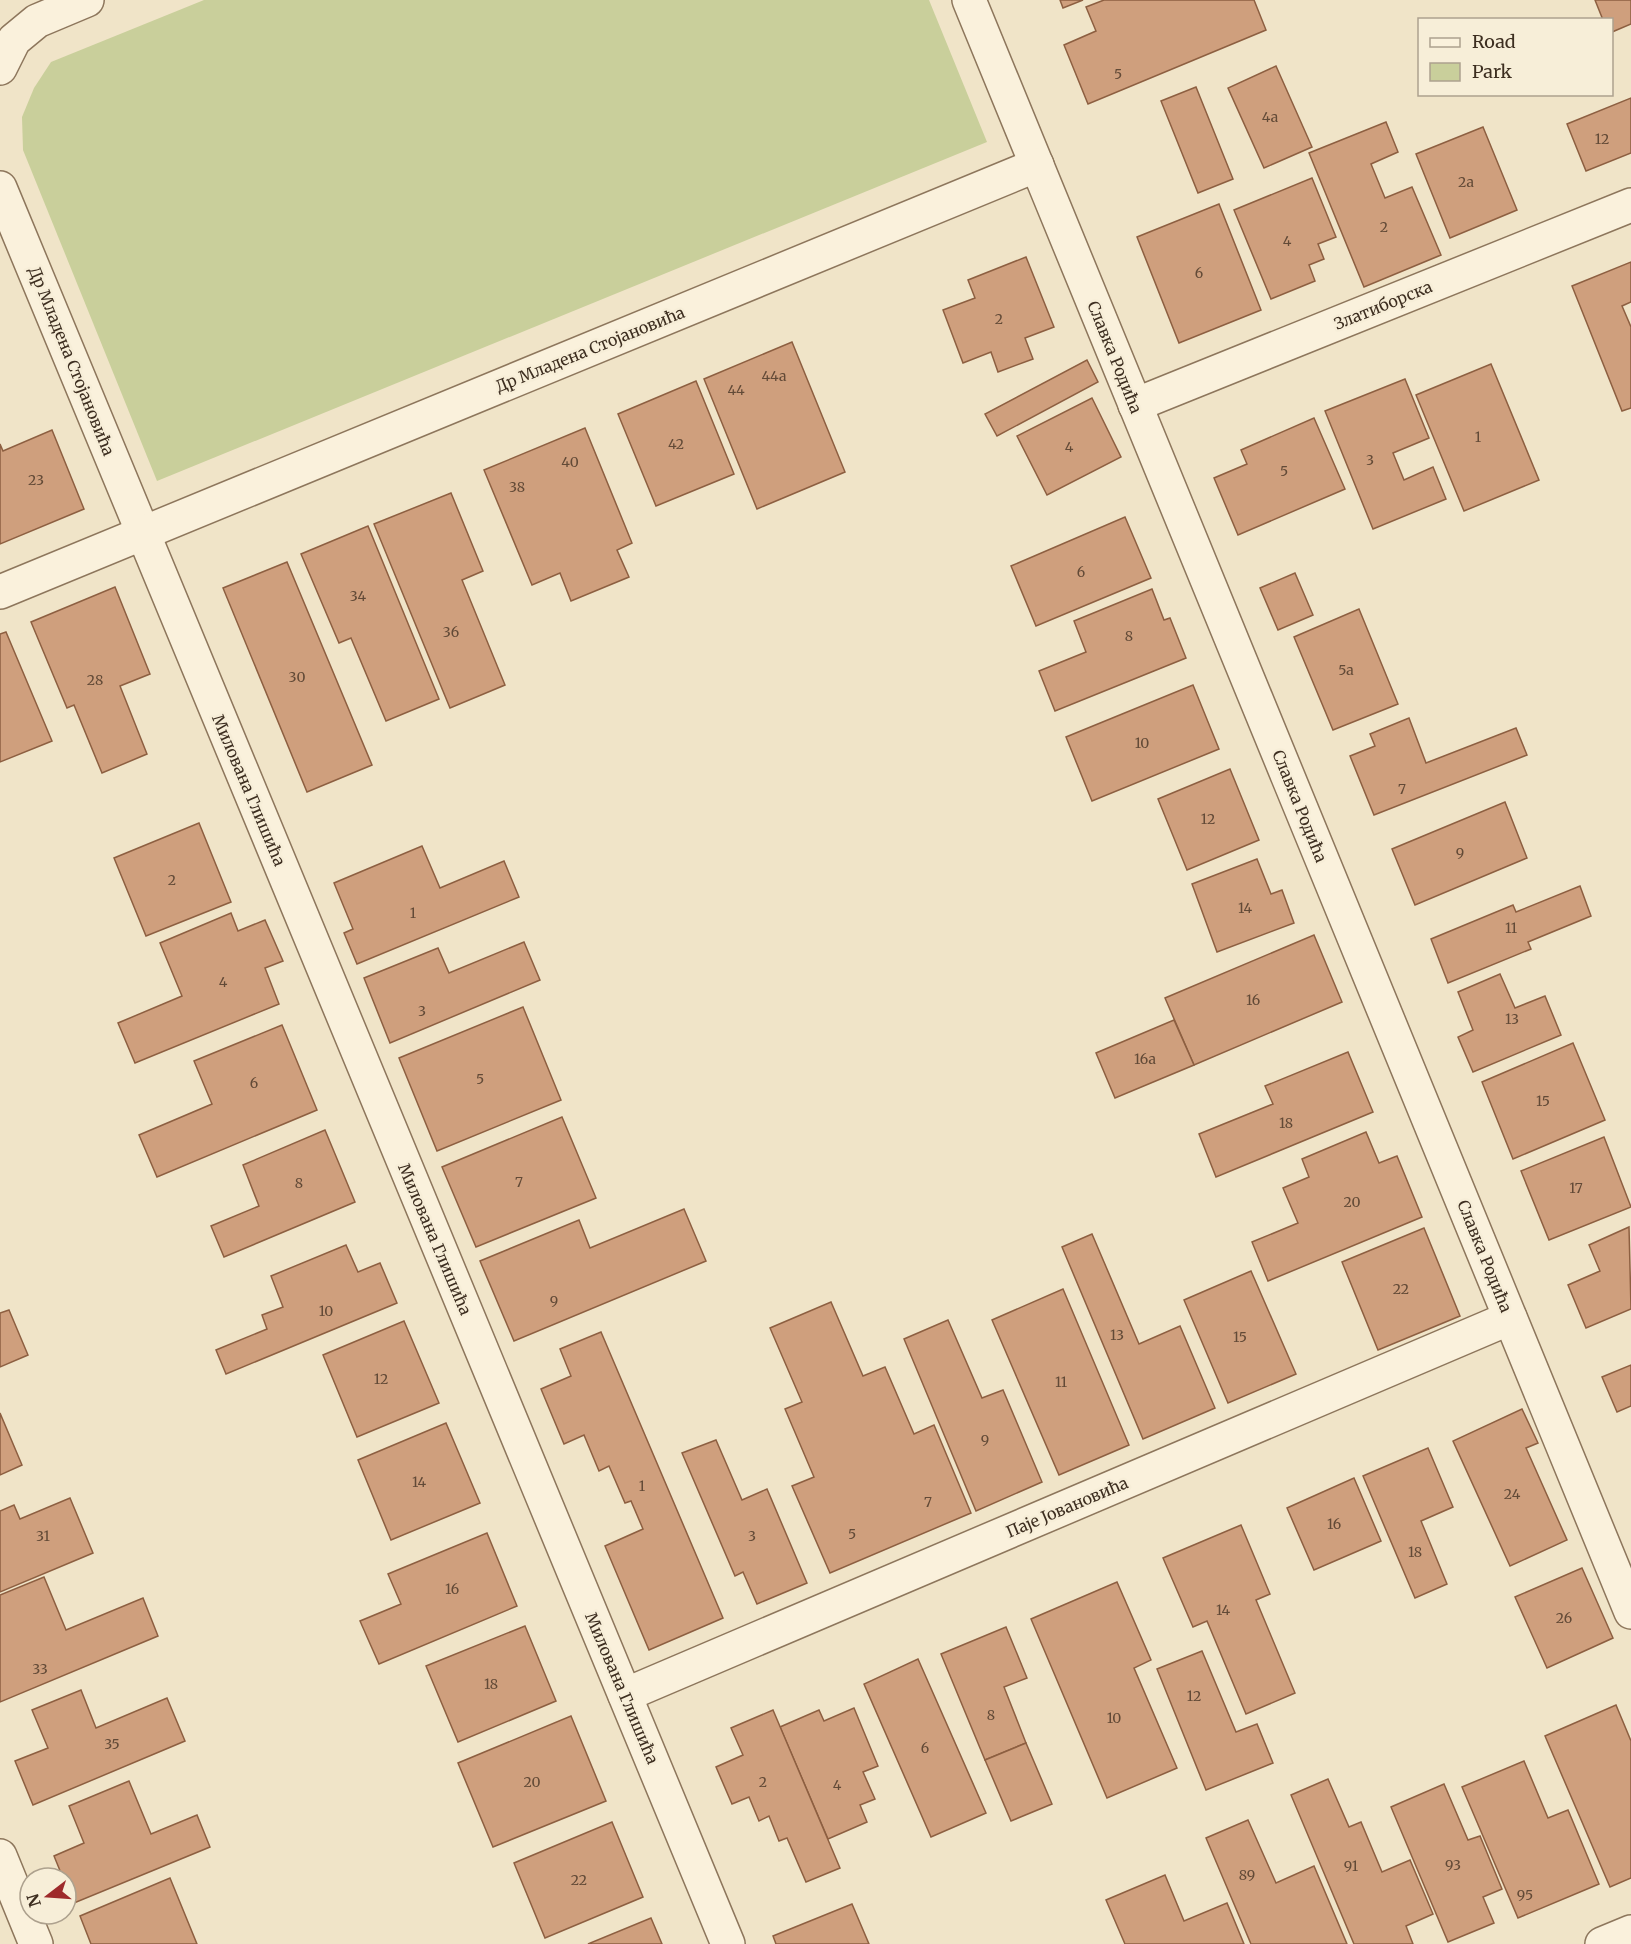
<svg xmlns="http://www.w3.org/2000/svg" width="1631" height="1944" font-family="Merriweather,serif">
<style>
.green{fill:#c9cf9b}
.building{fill:#cf9f7d;stroke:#8d5f41;stroke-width:1.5}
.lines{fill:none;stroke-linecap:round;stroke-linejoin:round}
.minor-casing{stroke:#8d765c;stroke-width:36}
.minor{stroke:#faf1dc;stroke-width:33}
.labels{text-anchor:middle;stroke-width:5;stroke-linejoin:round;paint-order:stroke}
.number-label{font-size:14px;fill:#624a37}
.street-label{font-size:16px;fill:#3d2e20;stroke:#f7eed8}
</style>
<rect width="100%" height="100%" fill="#f0e4c8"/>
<polygon class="green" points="204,0 929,0 987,142 157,481 23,150 22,117 34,88 51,62"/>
<g class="building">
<polygon points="1060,0 1083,0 1063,8"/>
<polygon points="1104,0 1254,0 1266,30 1088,104 1064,45 1096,31 1086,7"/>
<polygon points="1595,0 1631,0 1631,24 1612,32 1612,20 1603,20"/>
<polygon points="1276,66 1312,147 1264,168 1228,88"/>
<polygon points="1196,87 1233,179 1198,193 1161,101"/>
<polygon points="1631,98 1631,153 1586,171 1567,124"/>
<polygon points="1386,122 1398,152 1371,164 1385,198 1412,187 1441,255 1364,287 1309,153"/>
<polygon points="1483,127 1517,210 1450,238 1416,154"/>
<polygon points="1312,178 1336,237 1318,244 1324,259 1309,265 1315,281 1271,299 1234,210"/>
<polygon points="1219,204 1261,310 1179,343 1137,237"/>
<polygon points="1026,257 1054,327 1025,338 1033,359 998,372 991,352 963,363 943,310 975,298 968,280"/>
<polygon points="1631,262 1631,302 1622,306 1631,327 1631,408 1622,411 1572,286"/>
<polygon points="792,342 845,472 757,509 704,379"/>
<polygon points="1087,360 1098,382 997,436 985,414"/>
<polygon points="1491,364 1539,480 1464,511 1416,395"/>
<polygon points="1405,379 1429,438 1393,453 1404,480 1433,467 1446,499 1373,529 1325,411"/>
<polygon points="696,381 734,474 656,506 618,414"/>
<polygon points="1092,398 1121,457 1047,495 1017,436"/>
<polygon points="1314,418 1345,489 1238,535 1214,478 1247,464 1241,450"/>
<polygon points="585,428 632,543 617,550 629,577 571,601 560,573 532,585 484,470"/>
<polygon points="52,430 84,509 0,544 0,444 3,451"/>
<polygon points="451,493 483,571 462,580 505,685 450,708 374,524"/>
<polygon points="1125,517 1151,578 1036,626 1011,566"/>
<polygon points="368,526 439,699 386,721 351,638 339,643 301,554"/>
<polygon points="287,562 372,765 307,792 223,588"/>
<polygon points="1295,573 1313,615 1278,630 1260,588"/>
<polygon points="115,587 150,674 120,686 147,754 102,773 74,705 67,708 31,622"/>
<polygon points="1152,589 1164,620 1170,618 1186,658 1055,711 1039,671 1086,652 1074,621"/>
<polygon points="1359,609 1398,704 1333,730 1294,637"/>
<polygon points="6,632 52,741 0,762 0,634"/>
<polygon points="1193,685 1219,749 1092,801 1066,737"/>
<polygon points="1409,718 1426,763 1516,728 1527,755 1374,815 1350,756 1375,746 1370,734"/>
<polygon points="1230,769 1259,840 1187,870 1158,799"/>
<polygon points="1505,802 1527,858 1415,905 1392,849"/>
<polygon points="199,823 231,902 146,936 114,858"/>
<polygon points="422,846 440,888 504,861 519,897 357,964 344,933 353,929 334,883"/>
<polygon points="1257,859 1271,894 1282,890 1294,923 1217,952 1192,884"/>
<polygon points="1580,886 1591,916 1528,942 1531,949 1448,983 1431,939 1513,905 1516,912"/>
<polygon points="231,913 238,931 265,920 283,961 265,968 279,1004 135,1063 118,1023 182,996 160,943"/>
<polygon points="1314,935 1342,1002 1194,1065 1165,998"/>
<polygon points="524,942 540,980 390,1043 364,978 438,948 449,973"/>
<polygon points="1500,974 1515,1008 1545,996 1561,1035 1473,1072 1458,1037 1473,1030 1458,992"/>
<polygon points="523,1007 561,1100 437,1151 399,1058"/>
<polygon points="1174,1020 1194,1065 1115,1098 1096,1053"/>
<polygon points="282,1025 317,1110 157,1177 139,1135 212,1104 194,1061"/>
<polygon points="1573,1043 1605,1120 1513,1159 1482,1082"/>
<polygon points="1348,1052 1373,1112 1216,1177 1199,1134 1273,1104 1265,1086"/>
<polygon points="562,1117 596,1198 476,1247 442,1167"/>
<polygon points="325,1130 355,1202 224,1257 211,1226 259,1206 243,1165"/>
<polygon points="1366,1132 1379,1163 1397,1156 1422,1217 1268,1281 1252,1242 1298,1223 1283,1188 1309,1177 1302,1159"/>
<polygon points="1604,1137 1631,1207 1549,1240 1521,1171"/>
<polygon points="684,1209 706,1261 514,1341 480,1261 579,1220 590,1248"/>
<polygon points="1629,1227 1631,1309 1586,1328 1568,1285 1600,1271 1589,1245"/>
<polygon points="1424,1228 1460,1316 1378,1350 1342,1262"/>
<polygon points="1092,1234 1139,1344 1180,1326 1215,1408 1143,1439 1062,1247"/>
<polygon points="346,1245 358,1272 380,1263 397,1303 226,1374 216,1350 267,1329 262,1315 283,1307 271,1276"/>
<polygon points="1251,1271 1296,1374 1228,1403 1184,1300"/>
<polygon points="1063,1289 1129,1445 1059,1475 992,1320"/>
<polygon points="831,1302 863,1376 885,1367 914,1434 934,1425 971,1513 830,1573 792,1486 814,1477 785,1409 802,1402 770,1328"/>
<polygon points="9,1310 28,1355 0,1367 0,1313"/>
<polygon points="948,1320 982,1398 1003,1390 1042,1482 976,1511 904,1339"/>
<polygon points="404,1321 439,1403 357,1437 323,1355"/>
<polygon points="601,1332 723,1618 649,1650 605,1546 643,1529 631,1501 625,1503 609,1466 599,1471 584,1435 564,1444 541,1389 571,1376 560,1349"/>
<polygon points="1631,1365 1631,1406 1617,1412 1602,1377"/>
<polygon points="1522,1409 1538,1443 1526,1448 1567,1540 1510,1566 1453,1441"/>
<polygon points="0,1413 22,1465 0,1475"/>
<polygon points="446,1423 480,1503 391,1540 358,1460"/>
<polygon points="716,1440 742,1500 767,1489 807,1583 757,1604 743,1572 735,1576 682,1453"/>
<polygon points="1428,1448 1453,1507 1421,1521 1447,1584 1415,1598 1363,1476"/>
<polygon points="1354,1478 1381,1541 1314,1570 1287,1508"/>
<polygon points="70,1498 93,1553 0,1592 0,1511 14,1505 20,1519"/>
<polygon points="1241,1525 1270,1594 1256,1600 1295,1693 1246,1714 1207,1621 1193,1627 1163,1558"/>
<polygon points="487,1533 517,1606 379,1664 360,1621 401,1604 388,1574"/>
<polygon points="1582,1568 1613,1638 1547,1668 1515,1597"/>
<polygon points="44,1577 66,1630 143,1598 158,1636 0,1702 0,1595"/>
<polygon points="1117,1582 1151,1660 1134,1668 1177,1768 1107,1798 1031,1619"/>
<polygon points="525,1626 556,1701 458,1742 426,1666"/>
<polygon points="1006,1627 1027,1678 1004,1687 1026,1743 985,1760 941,1654"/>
<polygon points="1202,1651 1236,1732 1257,1724 1273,1763 1206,1790 1157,1669"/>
<polygon points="918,1659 986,1813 931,1837 864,1684"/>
<polygon points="81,1690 96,1728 167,1698 185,1741 33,1805 15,1761 48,1748 32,1710"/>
<polygon points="1616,1705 1631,1741 1631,1878 1610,1887 1545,1736"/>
<polygon points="854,1708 878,1766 863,1772 875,1799 860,1805 867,1822 828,1839 780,1727 819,1710 824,1721"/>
<polygon points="773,1710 840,1868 806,1882 787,1838 779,1841 769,1816 759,1821 749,1797 732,1804 716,1767 743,1755 731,1728"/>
<polygon points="571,1716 606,1801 493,1847 458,1763"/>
<polygon points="1026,1743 1052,1804 1011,1821 985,1760"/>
<polygon points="1524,1761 1548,1818 1568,1810 1599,1884 1518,1918 1462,1787"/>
<polygon points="1328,1779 1349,1827 1361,1822 1382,1872 1410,1860 1433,1914 1406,1926 1413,1944 1354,1944 1291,1795"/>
<polygon points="129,1781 151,1834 197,1815 210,1847 74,1903 66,1878 63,1878 54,1856 84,1843 69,1806"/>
<polygon points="1444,1784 1468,1840 1480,1836 1502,1889 1483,1897 1494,1923 1448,1942 1391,1807"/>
<polygon points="1248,1820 1276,1883 1314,1866 1347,1944 1251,1944 1206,1838"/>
<polygon points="612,1822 643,1897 545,1938 514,1863"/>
<polygon points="1165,1875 1184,1921 1227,1903 1244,1944 1125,1944 1106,1900"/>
<polygon points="170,1878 197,1944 91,1944 80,1916"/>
<polygon points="852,1904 869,1944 776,1944 773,1936"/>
<polygon points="651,1918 662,1944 588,1944"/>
</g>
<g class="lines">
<g class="minor-casing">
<g id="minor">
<polyline points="969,0 1631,1612"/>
<polyline points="0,68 14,40 37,21 87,0"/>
<polyline points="0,188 728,1944"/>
<polyline points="1135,405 1631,205"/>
<polyline points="0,592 1037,165"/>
<polyline points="625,1695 1510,1318"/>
<polyline points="0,1856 36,1944"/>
<polyline points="1602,1944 1631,1932"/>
</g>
</g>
<use href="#minor" class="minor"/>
</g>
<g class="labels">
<g class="number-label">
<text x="1118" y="79">5</text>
<text x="1270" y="122">4a</text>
<text x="1602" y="144">12</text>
<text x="1466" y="187">2a</text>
<text x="1384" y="232">2</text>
<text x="1287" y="246">4</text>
<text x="1199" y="278">6</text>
<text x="999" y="324">2</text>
<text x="774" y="381">44a</text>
<text x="736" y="395">44</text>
<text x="1478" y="442">1</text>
<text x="676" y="449">42</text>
<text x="1069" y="452">4</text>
<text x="1370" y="465">3</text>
<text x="570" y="467">40</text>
<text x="1284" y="476">5</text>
<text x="36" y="485">23</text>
<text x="517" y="492">38</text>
<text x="1081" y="577">6</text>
<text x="358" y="601">34</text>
<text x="451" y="637">36</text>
<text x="1129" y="641">8</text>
<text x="1346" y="675">5a</text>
<text x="297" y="682">30</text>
<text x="95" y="685">28</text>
<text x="1142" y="748">10</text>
<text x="1402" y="794">7</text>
<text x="1208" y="824">12</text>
<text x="1460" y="858">9</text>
<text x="172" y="885">2</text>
<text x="1245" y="913">14</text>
<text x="413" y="918">1</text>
<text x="1511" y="933">11</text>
<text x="223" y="987">4</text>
<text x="1253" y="1005">16</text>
<text x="422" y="1016">3</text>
<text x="1512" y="1024">13</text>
<text x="1145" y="1064">16a</text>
<text x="480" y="1084">5</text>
<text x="254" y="1088">6</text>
<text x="1543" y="1106">15</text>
<text x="1286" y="1128">18</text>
<text x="519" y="1187">7</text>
<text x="299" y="1188">8</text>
<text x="1576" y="1193">17</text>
<text x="1352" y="1207">20</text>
<text x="1401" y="1294">22</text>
<text x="554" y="1306">9</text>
<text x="326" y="1316">10</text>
<text x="1117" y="1340">13</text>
<text x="1240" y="1342">15</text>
<text x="381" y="1384">12</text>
<text x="1061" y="1387">11</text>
<text x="985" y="1445">9</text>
<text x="419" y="1487">14</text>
<text x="642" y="1491">1</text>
<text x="1512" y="1499">24</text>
<text x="928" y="1507">7</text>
<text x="1334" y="1529">16</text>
<text x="852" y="1539">5</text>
<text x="43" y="1541">31</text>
<text x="752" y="1541">3</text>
<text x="1415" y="1557">18</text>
<text x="452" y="1594">16</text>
<text x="1223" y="1615">14</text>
<text x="1564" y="1623">26</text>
<text x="40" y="1674">33</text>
<text x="491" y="1689">18</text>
<text x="1194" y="1701">12</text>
<text x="991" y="1720">8</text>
<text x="1114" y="1723">10</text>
<text x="112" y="1749">35</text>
<text x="925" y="1753">6</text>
<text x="532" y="1787">20</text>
<text x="763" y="1787">2</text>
<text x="837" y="1790">4</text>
<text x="1453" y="1870">93</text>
<text x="1351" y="1871">91</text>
<text x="1247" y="1880">89</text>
<text x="579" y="1885">22</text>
<text x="1525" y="1900">95</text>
</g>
<g class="street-label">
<text transform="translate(1383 305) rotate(-22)" y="6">Златиборска</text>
<text transform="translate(590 349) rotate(-22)" y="6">Др Младена Стојановића</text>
<text transform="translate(1115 357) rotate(68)" y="6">Славка Родића</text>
<text transform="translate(72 361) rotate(68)" y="6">Др Младена Стојановића</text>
<text transform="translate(249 790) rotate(67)" y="6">Милована Глишића</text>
<text transform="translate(1300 806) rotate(68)" y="6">Славка Родића</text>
<text transform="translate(435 1239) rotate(67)" y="6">Милована Глишића</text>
<text transform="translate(1485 1256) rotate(68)" y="6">Славка Родића</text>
<text transform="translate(1067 1507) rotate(-23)" y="6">Паје Јовановића</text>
<text transform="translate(622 1688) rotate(67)" y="6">Милована Глишића</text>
</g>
</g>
<rect x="1418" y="18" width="195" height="78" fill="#f7eed8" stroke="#ada18e" stroke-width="1.5"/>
<rect x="1430" y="38" width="30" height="9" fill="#faf1dc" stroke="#ada18e" stroke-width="1.5"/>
<text x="1472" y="48" font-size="18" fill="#3d2e20">Road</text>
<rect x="1430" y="63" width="30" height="18" fill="#c9cf9b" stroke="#ada18e" stroke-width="1.5"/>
<text x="1472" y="78" font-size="18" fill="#3d2e20">Park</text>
<g transform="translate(48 1896) rotate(253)"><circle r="28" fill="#f7eed8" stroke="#ada18e" stroke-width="1.5"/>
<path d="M0-4.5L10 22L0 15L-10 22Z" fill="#9e2a2b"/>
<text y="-9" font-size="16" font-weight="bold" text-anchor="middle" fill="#3d2e20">N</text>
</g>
</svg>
